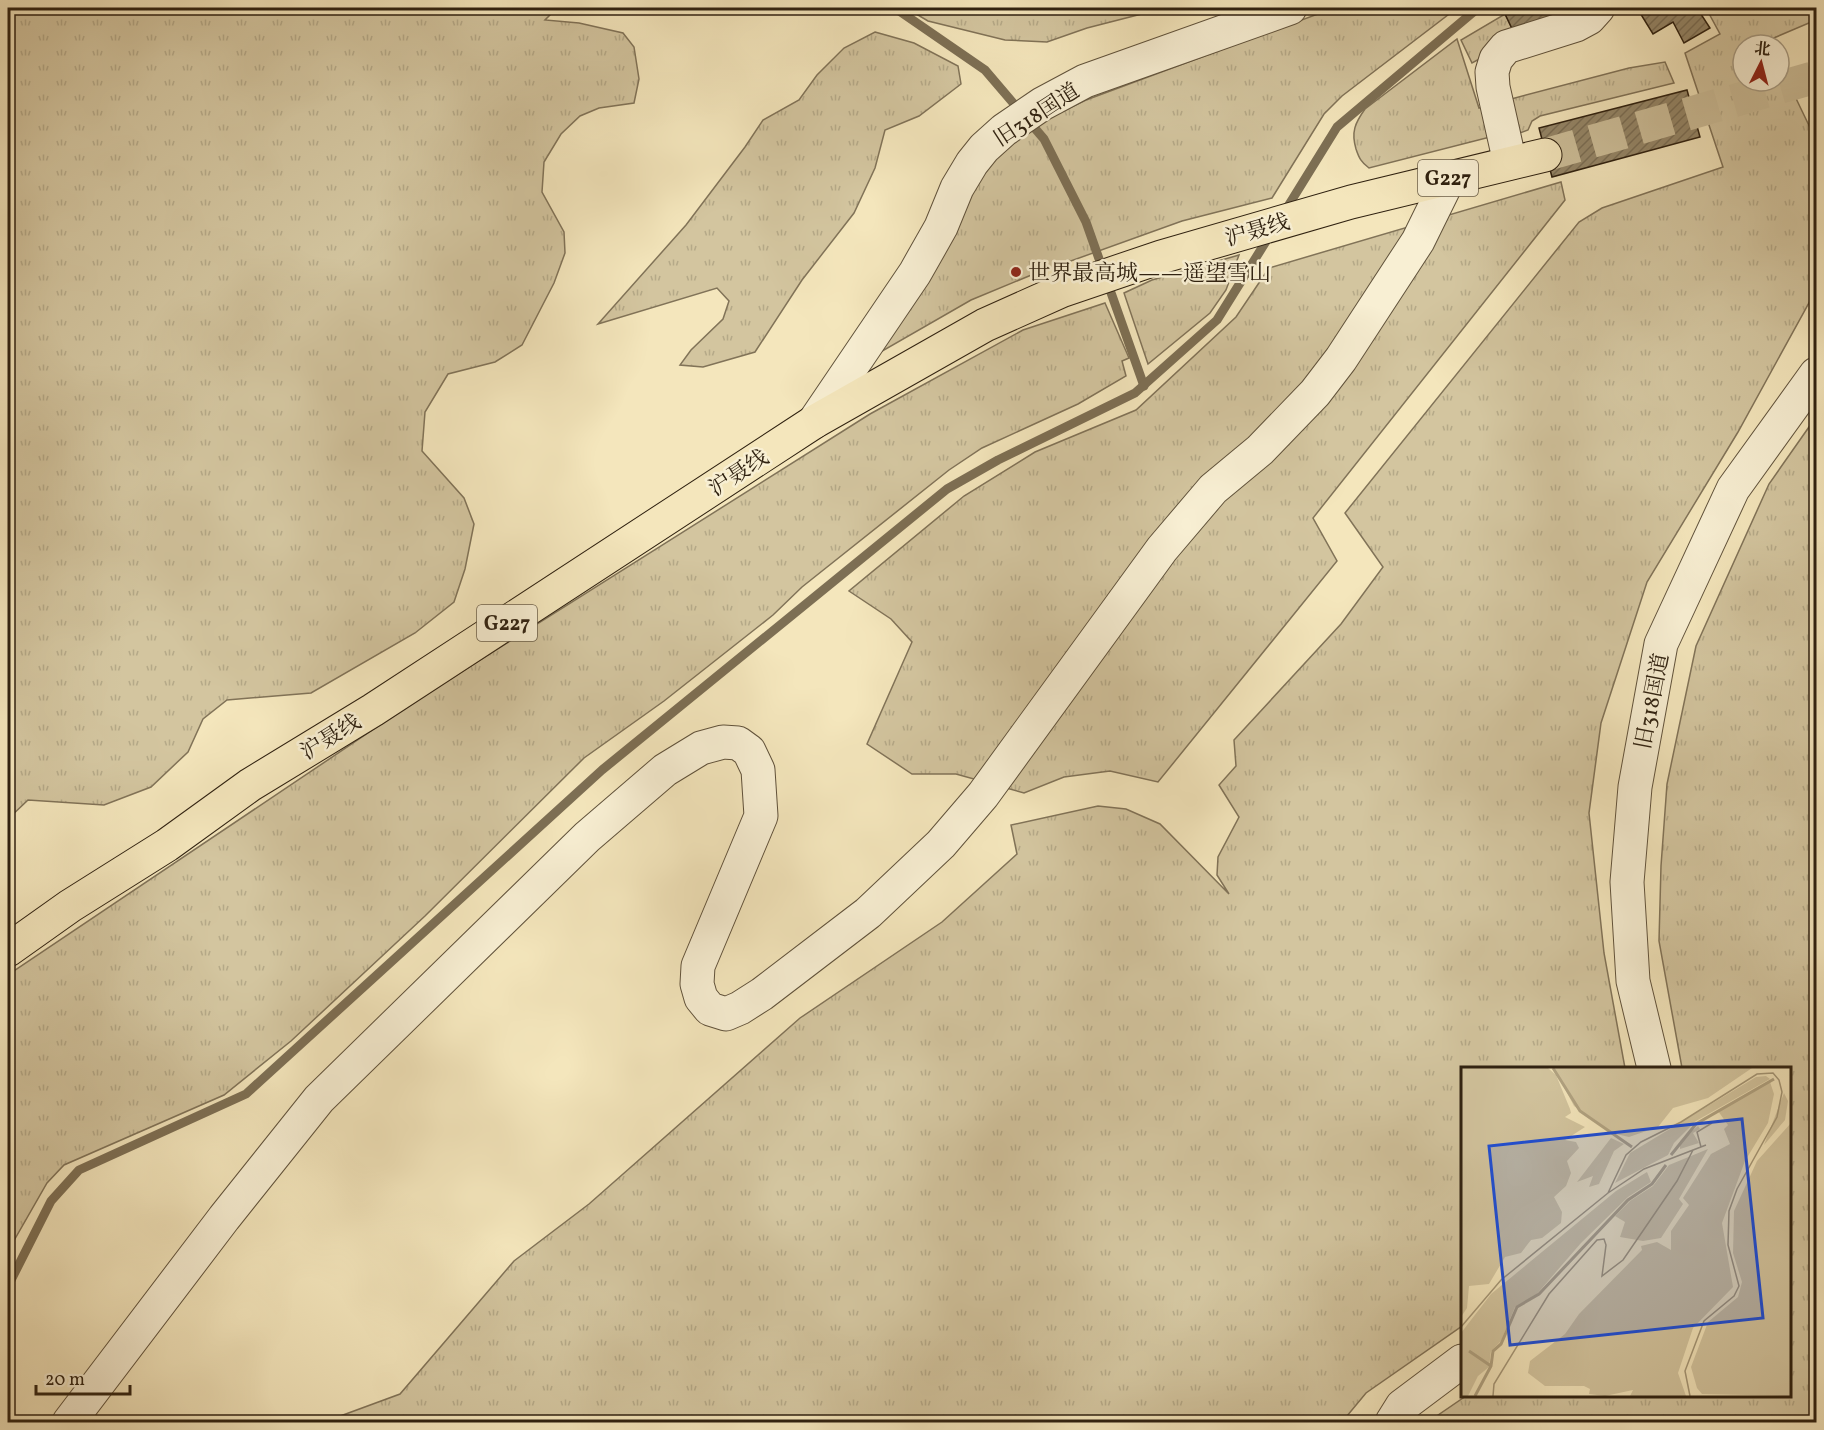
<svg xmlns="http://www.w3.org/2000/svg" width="1824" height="1430" font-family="Vollkorn,'Noto Serif SC',serif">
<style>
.grass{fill:url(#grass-tufts);stroke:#817358;stroke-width:1.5}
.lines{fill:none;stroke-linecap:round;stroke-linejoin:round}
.stream{stroke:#7d6f54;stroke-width:9}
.building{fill:url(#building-hatch);stroke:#2f2110;stroke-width:1.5}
.highway-tunnel{stroke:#cdbf9a;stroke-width:33;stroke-dasharray:33 16;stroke-linecap:butt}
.minor-casing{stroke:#60523b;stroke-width:35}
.highway-casing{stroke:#2f2110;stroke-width:35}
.minor{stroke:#f8efd3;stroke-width:33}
.highway{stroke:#f4e6bc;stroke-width:33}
.poi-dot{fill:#8f2418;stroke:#f8efd3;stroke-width:2}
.labels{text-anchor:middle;stroke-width:5;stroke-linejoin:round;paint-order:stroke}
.shield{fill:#f8efd3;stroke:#6b5f4a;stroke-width:1.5}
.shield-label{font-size:21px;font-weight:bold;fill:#2f2110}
.street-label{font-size:22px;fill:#2f2110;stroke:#f8efd3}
.poi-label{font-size:22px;fill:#2f2110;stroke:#f8efd3;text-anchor:start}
.inset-river{fill:none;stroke:#b1a382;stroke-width:3}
.inset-road{fill:none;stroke:#a59777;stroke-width:1.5}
.view{fill:#1d4ed8;fill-opacity:0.15;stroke:#1d4ed8;stroke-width:3}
.inset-edge{fill:none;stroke:#2f2110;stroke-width:3}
</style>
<defs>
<pattern id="grass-tufts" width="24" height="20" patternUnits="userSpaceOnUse" patternTransform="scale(1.5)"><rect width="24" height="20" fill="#d3c59f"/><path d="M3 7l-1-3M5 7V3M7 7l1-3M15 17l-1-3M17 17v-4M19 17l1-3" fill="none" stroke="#b5a988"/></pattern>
<pattern id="building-hatch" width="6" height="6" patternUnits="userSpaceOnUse" patternTransform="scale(1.5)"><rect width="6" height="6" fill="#958769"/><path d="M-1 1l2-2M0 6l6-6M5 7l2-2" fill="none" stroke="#7a6e55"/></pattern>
</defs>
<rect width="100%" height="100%" fill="#f4e6bc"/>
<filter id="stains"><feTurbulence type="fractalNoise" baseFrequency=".00333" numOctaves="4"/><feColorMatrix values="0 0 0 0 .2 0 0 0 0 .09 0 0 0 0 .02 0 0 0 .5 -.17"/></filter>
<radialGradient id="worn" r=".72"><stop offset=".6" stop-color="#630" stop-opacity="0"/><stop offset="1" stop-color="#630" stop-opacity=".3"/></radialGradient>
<g class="grass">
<polygon points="8,8 557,8 545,20 579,23 623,33 634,47 639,79 634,103 599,108 580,116 561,134 544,162 542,192 564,232 565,253 554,283 522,345 495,362 448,374 425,412 422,451 464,498 474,524 465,569 454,602 415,633 311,693 227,700 203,719 188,752 151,787 104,805 28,800 8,819"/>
<polygon points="906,8 1165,8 1087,28 1047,42 1005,40 928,21"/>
<polygon points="1334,8 1457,8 1342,96 1324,114 1272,198 1182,221 1029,276 971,300 872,357 983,171 1032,126 1086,100"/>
<polygon points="1706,8 1816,8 1816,20 1769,40 1770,45 1743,45 1743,81 1779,81 1779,63 1815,138 1816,138 1816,290 1738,432 1647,582 1601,723 1589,813 1604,953 1625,1068 1462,1068 1462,1326 1366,1393 1342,1422 324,1422 400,1394 514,1261 589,1204 800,1018 942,922 1017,854 1011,825 1098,806 1126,809 1160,824 1229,894 1217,875 1218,857 1239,817 1219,785 1236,766 1234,740 1341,624 1383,567 1345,513 1579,222 1602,208 1723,167 1685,53 1720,34"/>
<polygon points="1505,14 1517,39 1472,63 1461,40"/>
<polygon points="875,32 914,43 958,66 961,84 919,116 885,130 875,168 854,213 802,280 755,352 703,367 680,365 691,350 723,319 729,301 717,288 598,324 686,225 745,147 763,120 799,100 817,75 844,48"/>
<path d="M1457 39 1479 108 1487 106 1498 135 1369 168C1361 162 1359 158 1356 149 1351 132 1355 123 1365 109Z"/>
<polygon points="1665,62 1674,83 1540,116 1532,121 1528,130 1517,134 1511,99 1629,68"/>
<polygon points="1561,182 1565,200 1313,518 1337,561 1158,782 1110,771 1064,777 1024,793 956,774 912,774 867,744 912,642 891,619 849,591 964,496 1035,452 1136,410 1236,317 1269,268"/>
<polygon points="1239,255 1226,290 1210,313 1148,364 1124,293 1152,280"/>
<polygon points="1105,303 1129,358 1122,361 1126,376 1078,404 982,448 949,470 802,587 773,615 664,701 584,758 425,916 291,1041 224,1095 64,1165 47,1183 8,1251 8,975 420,698 870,414 1023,330"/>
<polygon points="1816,417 1816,1422 1428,1422 1466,1396 1790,1396 1790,1068 1682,1068 1659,941 1661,866 1667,784 1696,646 1769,484"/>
</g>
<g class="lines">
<g class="stream">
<polyline points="895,8 985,70 1044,139 1086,222 1144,386"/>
<polyline points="1285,211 1337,127 1478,8"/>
<polyline points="8,1286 51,1201 79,1170 246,1094 602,770 947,489 998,460 1135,393 1217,320 1270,235"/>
</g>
</g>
<g class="building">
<polygon points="1516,8 1577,8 1517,39 1505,14"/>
<polygon points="1637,8 1697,8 1710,28 1684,43 1673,22 1653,34"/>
<polygon points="1687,90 1700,137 1552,177 1539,128"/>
</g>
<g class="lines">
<polyline class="highway-tunnel" points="1545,155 1816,77"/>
<g class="minor-casing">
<g id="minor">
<polyline points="1510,163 1493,87 1492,72 1496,59 1506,47 1576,25 1589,18 1598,8"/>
<polyline points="814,422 915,273 941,227 957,188 972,163 984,148 1004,130 1042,104 1085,81 1290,8"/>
<polyline points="1654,1068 1633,981 1627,882 1635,787 1661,644 1733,489 1816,374"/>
<polyline points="69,1422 224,1218 319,1099 587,837 665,770 701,748 723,742 738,743 749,751 758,770 761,816 698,966 697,984 701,998 710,1009 726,1014 740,1008 762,994 868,913 941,844 983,795 1162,549 1213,489 1260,450 1315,393 1341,359 1418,241 1449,178"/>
<polyline points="1392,1422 1402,1406 1462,1361"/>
</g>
</g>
<g class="highway-casing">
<polyline id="highway" points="8,950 70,906 167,845 250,785 373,710 814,422 985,325 1061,291 1161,257 1351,202 1545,155"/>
</g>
<use href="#minor" class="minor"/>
<use href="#highway" class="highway"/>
</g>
<circle class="poi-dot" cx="1016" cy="272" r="6"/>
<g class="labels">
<g class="shield">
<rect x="1418" y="160" width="60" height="36" rx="4.5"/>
<rect x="477" y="605" width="60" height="36" rx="4.5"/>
</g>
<g class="shield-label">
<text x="1448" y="185">G227</text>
<text x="507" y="630">G227</text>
</g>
<g class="street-label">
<text transform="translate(1036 114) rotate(-33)" y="8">旧318国道</text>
<text transform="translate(1257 229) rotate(-16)" y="8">沪聂线</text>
<text transform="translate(738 472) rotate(-33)" y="8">沪聂线</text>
<text transform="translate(1651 701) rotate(-79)" y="8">旧318国道</text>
<text transform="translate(330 736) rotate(-32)" y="8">沪聂线</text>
</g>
<g class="poi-label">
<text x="1028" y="280">世界最高城——遥望雪山</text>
</g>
</g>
<g transform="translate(1461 1067)">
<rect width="330" height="330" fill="#f4e6bc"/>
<path d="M0 1H87L95 8 109 42 110 46 104 50 124 60 104 73 115 75 118 81 106 94 110 106 105 119 93 130 101 145 100 156 81 171 70 173 60 186 44 190 28 217 8 219 6 241 0 250ZM93 1H92H291L247 31 212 41 197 60 168 70 151 66 113 39ZM305 9 309 12 235 54 213 76 207 88 154 116 169 86 295 10ZM309 15 313 27 307 56 284 94 261 156 272 220 232 261 217 306 225 329H169L172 323 144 329 128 327 129 322 123 319H84L67 306 69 294 104 267 118 247 181 183 180 179 196 175 210 183V164L228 138 222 131 250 87 269 77 263 62 267 58 257 44ZM323 26 327 34 324 53 303 78ZM330 56V329L241 327 236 321 230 300 247 255 277 230 281 215 272 186 273 144 296 94ZM237 59 239 62 232 66 238 76 219 82V74ZM150 71 163 77 153 84 138 117 128 120 132 109 116 115ZM247 82 218 132 222 137 200 171 182 174 159 170 164 155 154 149 169 134 192 119 208 98ZM186 105 190 115 167 130 120 176 75 228 54 240 40 274 30 284 28 300 17 309 7 329H0V266L30 227 155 124Z" fill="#d3c59f"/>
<path class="inset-river" d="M92 1 119 44 171 80M210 88 235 57 313 12M8 284 30 299M14 329 30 299 32 284 40 277 56 240 78 227 167 133 191 117 205 98"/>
<path class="inset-road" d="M240 80 236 65 251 56M147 126 165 88 180 75 220 55 296 7 312 6 318 13 321 25 316 50 276 122 268 144 267 178 278 219 273 229 243 254 224 304 229 329M0 260 40 213 147 126 183 102 245 78M32 329 33 317 88 227 136 173 143 172 145 178 141 209 162 193 216 114 232 83"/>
<path class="view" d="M281 52 302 251 49 278 28 79Z"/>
<rect width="330" height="330" class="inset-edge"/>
</g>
<rect width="1824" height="1430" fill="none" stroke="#f4e6bc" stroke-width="30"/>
<rect x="9" y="9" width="1806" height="1412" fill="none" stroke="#2f2110" stroke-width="3"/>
<rect x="15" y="15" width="1794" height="1400" fill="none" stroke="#2f2110" stroke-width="1.5"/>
<g transform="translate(1761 63) rotate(6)"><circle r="28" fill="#f8efd3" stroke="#a89d85" stroke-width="1.5"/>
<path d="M0-4.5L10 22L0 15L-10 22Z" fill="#8f2418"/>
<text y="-9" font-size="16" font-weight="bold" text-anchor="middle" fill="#2f2110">北</text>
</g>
<path d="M36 1385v9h94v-9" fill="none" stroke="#2f2110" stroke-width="3"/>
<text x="45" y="1385" font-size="18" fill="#2f2110" stroke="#f8efd3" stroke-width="4.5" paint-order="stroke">20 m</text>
<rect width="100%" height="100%" filter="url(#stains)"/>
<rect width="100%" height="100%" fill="url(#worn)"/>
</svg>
